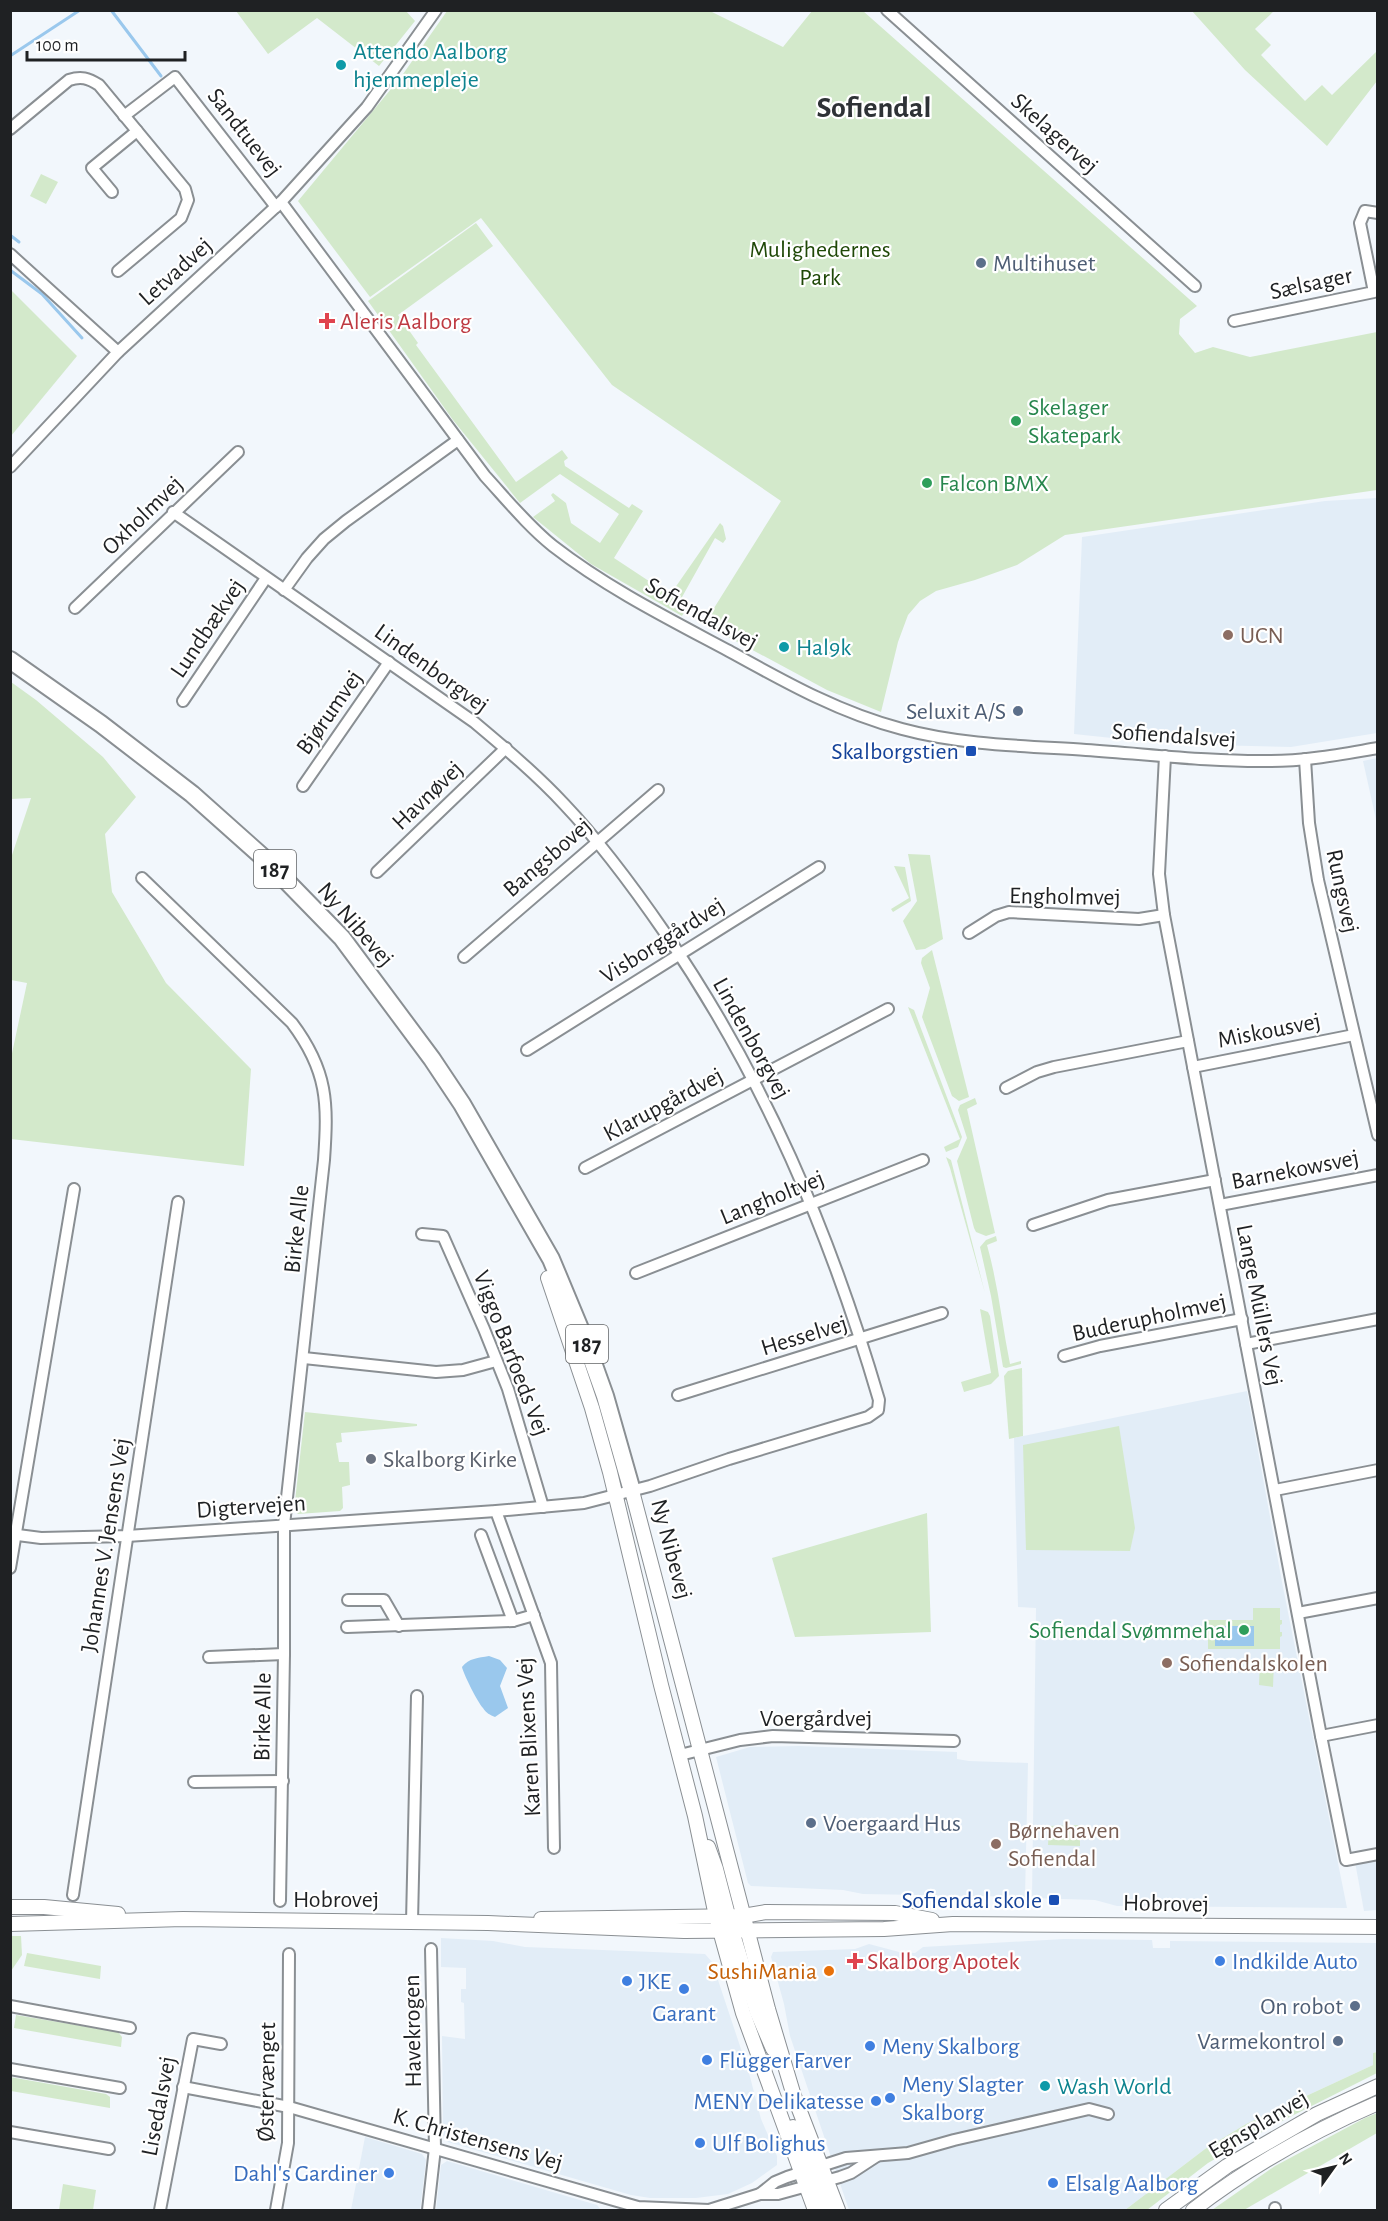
<svg xmlns="http://www.w3.org/2000/svg" width="1388" height="2221" font-family="'Alegreya Sans',sans-serif">
<style>
.built{fill:#e2edf7}
.green{fill:#d3e9cb}
.water{fill:#9ac8ed}
.lines{fill:none;stroke-linecap:round;stroke-linejoin:round}
.stream{stroke:#9ac8ed;stroke-width:3}
.minor-casing{stroke:#8a8f93;stroke-width:14}
.major-casing{stroke:#8a8f93;stroke-width:16}
.highway-casing{stroke:#8a8f93;stroke-width:20}
.minor{stroke:#fff;stroke-width:10}
.major{stroke:#fff;stroke-width:14}
.highway{stroke:#fff;stroke-width:16}
.culture-dot{fill:#0f9aa8;stroke:#fff;stroke-width:2}
.service-dot{fill:#5c6f8a;stroke:#fff;stroke-width:2}
.health-dot{fill:#e0444e;stroke:#fff;stroke-width:2}
.leisure-dot{fill:#2e9e5b;stroke:#fff;stroke-width:2}
.education-dot{fill:#8d6e63;stroke:#fff;stroke-width:2}
.transit-dot{fill:#1a4fb4;stroke:#fff;stroke-width:2}
.worship-dot{fill:#6b7280;stroke:#fff;stroke-width:2}
.shop-dot{fill:#3f7fe0;stroke:#fff;stroke-width:2}
.food-dot{fill:#e8710a;stroke:#fff;stroke-width:2}
.labels{text-anchor:middle;stroke-width:4.5;stroke-linejoin:round;paint-order:stroke}
.shield{fill:#fff;stroke:#626465;stroke-width:1.5}
.shield-label{font-size:22px;font-weight:bold;fill:#1f2123}
.culture-label{font-size:24px;fill:#0d838f;stroke:#fff;text-anchor:start}
.street-label{font-size:24px;fill:#1f2123;stroke:#fff}
.park-label{font-size:24px;fill:#1f4807;stroke:#fff}
.service-label{font-size:24px;fill:#4e5e75;stroke:#fff;text-anchor:end}
.health-label{font-size:24px;fill:#be3a42;stroke:#fff;text-anchor:start}
.leisure-label{font-size:24px;fill:#27864d;stroke:#fff;text-anchor:start}
.education-label{font-size:24px;fill:#785e54;stroke:#fff;text-anchor:start}
.transit-label{font-size:24px;fill:#164399;stroke:#fff;text-anchor:end}
.worship-label{font-size:24px;fill:#5b616d;stroke:#fff;text-anchor:start}
.shop-label{font-size:24px;fill:#366cbe;stroke:#fff;text-anchor:start}
.food-label{font-size:24px;fill:#c56008;stroke:#fff;text-anchor:end}
.district-label{font-size:30px;font-weight:bold;fill:#2e3236;stroke:#fff}
</style>
<rect width="100%" height="100%" fill="#f2f7fc"/>
<g class="built">
<polygon points="1377,498 1377,733 1291,747 1169,744 1074,734 1082,537 1325,501"/>
<polygon points="1377,758 1378,758 1377,824 1363,761"/>
<polygon points="1247,1391 1282,1582 1347,1908 1117,1906 1095,1900 1032,1898 1036,1608 1018,1607 1014,1438"/>
<polygon points="799,1746 957,1752 957,1759 969,1761 1028,1763 1025,1897 863,1894 843,1890 751,1886 748,1883 716,1757 750,1747"/>
<polygon points="1377,1859 1377,1910 1364,1911 1355,1862"/>
<polygon points="441,1938 493,1941 525,1947 705,1954 712,1962 749,2073 761,2119 777,2156 777,2165 752,2183 728,2194 696,2198 650,2198 631,2195 448,2142 443,2135 442,2036 465,2039 464,2003 461,2002 461,1989 466,1989 466,1968 441,1967"/>
<polygon points="1064,1939 1152,1940 1153,1948 1170,1948 1170,1941 1376,1943 1377,2052 1373,2053 1373,2065 1246,2124 1205,2149 1125,2210 849,2210 790,2036 784,2004 771,1957 773,1952 855,1949 869,1944 899,1952 915,1953 923,1947"/>
<polygon points="365,2137 422,2154 426,2160 420,2210 351,2210"/>
<polygon points="447,2161 597,2205 601,2210 436,2210 441,2165"/>
</g>
<g class="green">
<polygon points="236,11 406,11 415,21 379,66 317,18 268,54"/>
<polygon points="447,11 710,11 783,47 812,11 863,11 1197,306 1180,319 1179,334 1195,353 1213,347 1250,357 1377,332 1377,490 1065,535 1017,565 975,580 936,591 920,601 908,615 898,642 881,712 827,690 704,624 781,501 612,385 481,218 370,297 298,201 401,77"/>
<polygon points="1192,11 1274,11 1255,29 1271,45 1261,55 1305,101 1322,85 1332,95 1377,51 1377,81 1327,146 1245,70"/>
<polygon points="41,174 58,182 46,204 30,196"/>
<polygon points="476,223 493,246 398,315 418,343 416,345 516,482 562,450 568,458 564,461 565,466 629,508 632,504 643,511 614,558 670,595 720,523 723,526 726,539 723,543 715,538 677,606 685,611 682,616 591,564 533,517 555,501 551,495 553,493 566,503 571,523 600,543 619,514 560,474 520,503 453,420 368,301"/>
<polygon points="11,290 77,356 11,436"/>
<polygon points="11,682 36,700 103,757 136,797 105,834 112,892 166,983 251,1069 244,1166 11,1139 11,1058 27,983 11,980 11,858 31,798 11,799"/>
<polygon points="908,854 930,855 943,939 925,949 916,950 903,921 917,901"/>
<polygon points="894,866 905,867 911,901 893,912 891,909 909,898"/>
<polygon points="932,950 969,1097 959,1101 952,1096 922,1017 930,988 921,963 922,958"/>
<polygon points="908,1007 914,1010 962,1137 958,1147 946,1152 944,1147 960,1139"/>
<polygon points="975,1098 977,1104 967,1109 995,1233 986,1236 976,1232 974,1228 957,1161 967,1138 958,1110 960,1105"/>
<polygon points="946,1157 951,1160 985,1293 950,1168"/>
<path d="M996 1236 997 1241 987 1245C998 1284 1002 1324 1010 1364L1021 1361V1364L1006 1368 1003 1367 991 1296 980 1247 986 1240Z"/>
<polygon points="980,1309 988,1312 990,1316 999,1376 991,1384 964,1392 961,1382 991,1373"/>
<polygon points="1022,1368 1023,1436 1009,1439 1004,1376 1008,1371"/>
<polygon points="305,1412 417,1424 417,1426 341,1433 342,1442 336,1443 339,1462 349,1462 350,1485 342,1487 343,1508 340,1511 298,1514 294,1510"/>
<polygon points="1119,1426 1135,1528 1130,1551 1026,1550 1023,1445"/>
<polygon points="927,1513 931,1632 795,1637 772,1558"/>
<polygon points="1253,1608 1280,1608 1280,1620 1282,1620 1282,1624 1280,1625 1280,1632 1282,1632 1282,1636 1280,1637 1280,1649 1208,1649 1208,1620 1253,1620"/>
<polygon points="1260,1660 1274,1661 1273,1687 1259,1685"/>
<polygon points="1080,1825 1080,1846 1048,1845 1049,1826"/>
<polygon points="11,1936 21,1936 22,1955 11,1971"/>
<polygon points="27,1953 101,1966 100,1979 24,1966"/>
<polygon points="16,2015 118,2032 122,2037 121,2047 14,2028"/>
<polygon points="1377,2052 1377,2073 1274,2125 1208,2163 1147,2210 1125,2210 1205,2149 1246,2124 1373,2065 1373,2053"/>
<polygon points="10,2077 106,2094 110,2097 110,2108 11,2091"/>
<polygon points="1377,2113 1377,2133 1244,2210 1212,2210 1275,2166 1365,2118"/>
<polygon points="63,2184 96,2190 93,2210 59,2210"/>
</g>
<g class="water">
<rect x="1215" y="1626" width="39" height="20"/>
<path d="M489 1656 500 1660 507 1668 500 1686 508 1708 495 1717C490 1715 486 1713 483 1708 478 1703 463 1673 462 1667 469 1658 478 1658 489 1656Z"/>
</g>
<g class="lines">
<g class="stream">
<polyline points="111,10 161,76"/>
<polyline points="10,56 80,10"/>
<polyline points="10,235 19,242"/>
<polyline points="10,270 42,294 82,338"/>
</g>
<g class="minor-casing">
<g id="minor">
<polyline points="887,10 1195,286"/>
<polyline points="124,116 175,77 276,207"/>
<path d="M10 129 69 80C81 76 88 78 99 85L185 189 188 200 181 218 118 271"/>
<polyline points="112,192 92,168 137,131"/>
<path d="M281 202 485 476C507 500 528 526 553 546 607 588 669 619 729 651 785 682 840 713 902 729 961 745 1025 746 1086 750 1147 754 1209 762 1271 761 1307 761 1342 754 1378 748"/>
<polyline points="10,254 118,352"/>
<polyline points="1234,321 1374,292 1360,223 1365,211 1378,213"/>
<polyline points="10,467 118,352 281,202 367,107 436,10"/>
<polyline points="284,590 307,558 324,539 346,521 458,440"/>
<polyline points="75,608 238,452"/>
<polyline points="183,701 266,578"/>
<polyline points="1165,756 1159,874 1164,915 1321,1736 1346,1860 1378,1854"/>
<polyline points="1305,759 1309,823 1318,880 1378,1135"/>
<polyline points="303,786 389,662"/>
<polyline points="377,872 506,748"/>
<path d="M142 878 292 1023C328 1071 328 1103 324 1160L284 1525V1654L280 1901"/>
<polyline points="969,933 996,916 1009,912 1139,919 1164,915"/>
<polyline points="464,957 658,790"/>
<polyline points="527,1050 819,867"/>
<polyline points="1193,1067 1354,1035"/>
<polyline points="1006,1088 1037,1072 1054,1067 1188,1041"/>
<polyline points="585,1168 888,1009"/>
<polyline points="1220,1205 1378,1175"/>
<polyline points="1033,1225 1108,1200 1215,1180"/>
<polyline points="422,1234 443,1236 484,1329 508,1389 543,1507"/>
<polyline points="636,1273 923,1160"/>
<polyline points="1246,1344 1378,1319"/>
<polyline points="1064,1356 1100,1346 1242,1319"/>
<polyline points="304,1358 436,1372 463,1370 496,1361"/>
<polyline points="678,1395 942,1313"/>
<polyline points="1275,1490 1378,1470"/>
<polyline points="496,1511 551,1663 554,1848"/>
<path d="M10 1534 41 1538 127 1536 496 1511 584 1503 650 1486 729 1459 868 1417 878 1410 879 1400C830 1233 764 1077 665 933 634 888 602 844 564 804 537 775 505 748 474 722L173 512"/>
<polyline points="481,1535 513,1621"/>
<polyline points="10,1568 74,1189"/>
<polyline points="348,1600 384,1600 399,1626"/>
<polyline points="1298,1613 1378,1598"/>
<polyline points="347,1627 513,1621 534,1615"/>
<polyline points="209,1657 284,1654"/>
<polyline points="1321,1736 1378,1725"/>
<polyline points="680,1755 740,1740 773,1736 954,1741"/>
<polyline points="194,1782 283,1781"/>
<polyline points="73,1895 178,1202"/>
<polyline points="412,1922 417,1696"/>
<polyline points="10,2006 130,2028"/>
<polyline points="10,2069 120,2088"/>
<polyline points="183,2087 289,2107 638,2207 709,2210 760,2194 778,2194 840,2177 851,2173 877,2156"/>
<polyline points="10,2132 109,2149"/>
<polyline points="760,2194 775,2182 787,2177 846,2158 908,2153 954,2140 1089,2109 1108,2114"/>
<polyline points="1275,2208 1275,2210"/>
<polyline points="160,2210 193,2039 221,2044"/>
<polyline points="276,2210 288,2143 289,1954"/>
<polyline points="428,2210 435,2148 431,1949"/>
</g>
</g>
<g class="major-casing">
<g id="major">
<polyline points="548,1278 592,1408 610,1472 661,1685 695,1816 716,1916 743,2013 815,2210"/>
<polyline points="632,1491 768,2009 794,2096 838,2210"/>
<polyline points="708,1847 716,1869 728,1915 734,1922"/>
<polyline points="10,1907 44,1907 118,1914"/>
<polyline points="541,1919 743,1916 766,1912 895,1913 932,1920"/>
<polyline points="10,1924 183,1919 488,1923 684,1931 884,1929 953,1924 1378,1927"/>
<polyline points="727,1925 732,1931 757,2012 773,2049"/>
<polyline points="793,2127 810,2171 827,2181"/>
<polyline points="805,2176 817,2183 828,2210"/>
<polyline points="1166,2210 1227,2166 1317,2114 1378,2086"/>
<path d="M1193 2210C1249 2167 1313 2131 1378 2103"/>
</g>
</g>
<g class="highway-casing">
<polyline id="highway" points="10,660 101,724 192,794 266,860 342,938 432,1059 462,1104 551,1259 586,1343 605,1396 632,1491"/>
</g>
<use href="#minor" class="minor"/>
<use href="#major" class="major"/>
<use href="#highway" class="highway"/>
</g>
<g class="culture-dot">
<circle cx="341" cy="65" r="6"/>
<circle cx="784" cy="647" r="6"/>
<circle cx="1045" cy="2086" r="6"/>
</g>
<g class="service-dot">
<circle cx="981" cy="263" r="6"/>
<circle cx="1018" cy="711" r="6"/>
<circle cx="811" cy="1823" r="6"/>
<circle cx="1355" cy="2006" r="6"/>
<circle cx="1338" cy="2041" r="6"/>
</g>
<g class="health-dot">
<path d="M324 312h6v6h6v6h-6v6h-6v-6h-6v-6h6z"/>
<path d="M852 1952h6v6h6v6h-6v6h-6v-6h-6v-6h6z"/>
</g>
<g class="leisure-dot">
<circle cx="1016" cy="421" r="6"/>
<circle cx="927" cy="483" r="6"/>
<circle cx="1244" cy="1630" r="6"/>
</g>
<g class="education-dot">
<circle cx="1228" cy="635" r="6"/>
<circle cx="1167" cy="1663" r="6"/>
<circle cx="996" cy="1844" r="6"/>
</g>
<g class="transit-dot">
<rect x="965" y="745" width="12" height="12" rx="3"/>
<rect x="1048" y="1894" width="12" height="12" rx="3"/>
</g>
<circle class="worship-dot" cx="371" cy="1459" r="6"/>
<g class="shop-dot">
<circle cx="1220" cy="1961" r="6"/>
<circle cx="627" cy="1981" r="6"/>
<circle cx="684" cy="1989" r="6"/>
<circle cx="870" cy="2046" r="6"/>
<circle cx="707" cy="2060" r="6"/>
<circle cx="890" cy="2098" r="6"/>
<circle cx="876" cy="2101" r="6"/>
<circle cx="700" cy="2143" r="6"/>
<circle cx="389" cy="2173" r="6"/>
<circle cx="1053" cy="2183" r="6"/>
</g>
<circle class="food-dot" cx="829" cy="1971" r="6"/>
<g class="labels">
<g class="shield">
<rect x="254" y="850" width="42" height="38" rx="4.5"/>
<rect x="566" y="1325" width="42" height="38" rx="4.5"/>
</g>
<g class="shield-label">
<text x="275" y="877">187</text>
<text x="587" y="1352">187</text>
</g>
<g class="culture-label">
<text x="353" y="59">Attendo Aalborg<tspan x="353" dy="28">hjemmepleje</tspan></text>
<text x="796" y="655">Hal9k</text>
<text x="1057" y="2094">Wash World</text>
</g>
<g class="street-label">
<text transform="translate(245 132) rotate(52)" y="8">Sandtuevej</text>
<text transform="translate(1055 133) rotate(42)" y="8">Skelagervej</text>
<text transform="translate(175 271) rotate(-42)" y="8">Letvadvej</text>
<text transform="translate(1311 283) rotate(-12)" y="8">Sælsager</text>
<text transform="translate(142 515) rotate(-44)" y="8">Oxholmvej</text>
<text transform="translate(702 613) rotate(29)" y="8">Sofiendalsvej</text>
<text transform="translate(207 628) rotate(-56)" y="8">Lundbækvej</text>
<text transform="translate(432 668) rotate(36)" y="8">Lindenborgvej</text>
<text transform="translate(329 712) rotate(-55)" y="8">Bjørumvej</text>
<text transform="translate(1174 735) rotate(4)" y="8">Sofiendalsvej</text>
<text transform="translate(427 795) rotate(-44)" y="8">Havnøvej</text>
<text transform="translate(547 857) rotate(-41)" y="8">Bangsbovej</text>
<text transform="translate(1343 891) rotate(78)" y="8">Rungsvej</text>
<text transform="translate(1065 896) rotate(1)" y="8">Engholmvej</text>
<text transform="translate(356 924) rotate(49)" y="8">Ny Nibevej</text>
<text transform="translate(662 940) rotate(-32)" y="8">Visborggårdvej</text>
<text transform="translate(1269 1030) rotate(-11)" y="8">Miskousvej</text>
<text transform="translate(752 1038) rotate(61)" y="8">Lindenborgvej</text>
<text transform="translate(663 1104) rotate(-28)" y="8">Klarupgårdvej</text>
<text transform="translate(1295 1169) rotate(-11)" y="8">Barnekowsvej</text>
<text transform="translate(772 1197) rotate(-22)" y="8">Langholtvej</text>
<text transform="translate(296 1229) rotate(-84)" y="8">Birke Alle</text>
<text transform="translate(1260 1305) rotate(79)" y="8">Lange Müllers Vej</text>
<text transform="translate(1149 1317) rotate(-12)" y="8">Buderupholmvej</text>
<text transform="translate(804 1335) rotate(-17)" y="8">Hesselvej</text>
<text transform="translate(512 1353) rotate(69)" y="8">Viggo Barfoeds Vej</text>
<text transform="translate(251 1506) rotate(-4)" y="8">Digtervejen</text>
<text transform="translate(105 1545) rotate(-81)" y="8">Johannes V. Jensens Vej</text>
<text transform="translate(672 1549) rotate(75)" y="8">Ny Nibevej</text>
<text transform="translate(262 1717) rotate(-89)" y="8">Birke Alle</text>
<text x="816" y="1726">Voergårdvej</text>
<text transform="translate(528 1737) rotate(-93)" y="8">Karen Blixens Vej</text>
<text x="336" y="1907">Hobrovej</text>
<text transform="translate(1166 1903) rotate(1)" y="8">Hobrovej</text>
<text transform="translate(412 2031) rotate(-91)" y="8">Havekrogen</text>
<text transform="translate(266 2082) rotate(-89)" y="8">Østervænget</text>
<text transform="translate(158 2106) rotate(-79)" y="8">Lisedalsvej</text>
<text transform="translate(1258 2124) rotate(-31)" y="8">Egnsplanvej</text>
<text transform="translate(478 2139) rotate(16)" y="8">K. Christensens Vej</text>
</g>
<g class="park-label">
<text x="820" y="257">Mulighedernes<tspan x="820" dy="28">Park</tspan></text>
</g>
<g class="service-label">
<text x="993" y="271" text-anchor="start">Multihuset</text>
<text x="1006" y="719">Seluxit A/S</text>
<text x="823" y="1831" text-anchor="start">Voergaard Hus</text>
<text x="1343" y="2014">On robot</text>
<text x="1326" y="2049">Varmekontrol</text>
</g>
<g class="health-label">
<text x="340" y="329">Aleris Aalborg</text>
<text x="867" y="1969">Skalborg Apotek</text>
</g>
<g class="leisure-label">
<text x="1028" y="415">Skelager<tspan x="1028" dy="28">Skatepark</tspan></text>
<text x="939" y="491">Falcon BMX</text>
<text x="1232" y="1638" text-anchor="end">Sofiendal Svømmehal</text>
</g>
<g class="education-label">
<text x="1240" y="643">UCN</text>
<text x="1179" y="1671">Sofiendalskolen</text>
<text x="1008" y="1838">Børnehaven<tspan x="1008" dy="28">Sofiendal</tspan></text>
</g>
<g class="transit-label">
<text x="959" y="759">Skalborgstien</text>
<text x="1042" y="1908">Sofiendal skole</text>
</g>
<g class="worship-label">
<text x="383" y="1467">Skalborg Kirke</text>
</g>
<g class="shop-label">
<text x="1232" y="1969">Indkilde Auto</text>
<text x="639" y="1989">JKE</text>
<text x="684" y="2021" text-anchor="middle">Garant</text>
<text x="882" y="2054">Meny Skalborg</text>
<text x="719" y="2068">Flügger Farver</text>
<text x="902" y="2092">Meny Slagter<tspan x="902" dy="28">Skalborg</tspan></text>
<text x="864" y="2109" text-anchor="end">MENY Delikatesse</text>
<text x="712" y="2151">Ulf Bolighus</text>
<text x="377" y="2181" text-anchor="end">Dahl's Gardiner</text>
<text x="1065" y="2191">Elsalg Aalborg</text>
</g>
<g class="food-label">
<text x="817" y="1979">SushiMania</text>
</g>
<g class="district-label">
<text x="874" y="117">Sofiendal</text>
</g>
</g>
<rect width="1388" height="2221" fill="none" stroke="#1f2123" stroke-width="24"/>
<g transform="translate(1334 2167) rotate(56)" stroke="#ffffff" stroke-width="4.5" paint-order="stroke">
<path d="M0-4.5L10 22L0 15L-10 22Z" fill="#1f2123"/>
<text y="-9" font-size="16" font-weight="bold" text-anchor="middle" fill="#1f2123">N</text>
</g>
<path d="M27 51v9h158v-9" fill="none" stroke="#1f2123" stroke-width="3"/>
<text x="36" y="51" font-size="18" fill="#1f2123" stroke="#ffffff" stroke-width="4.5" paint-order="stroke">100 m</text>
</svg>
